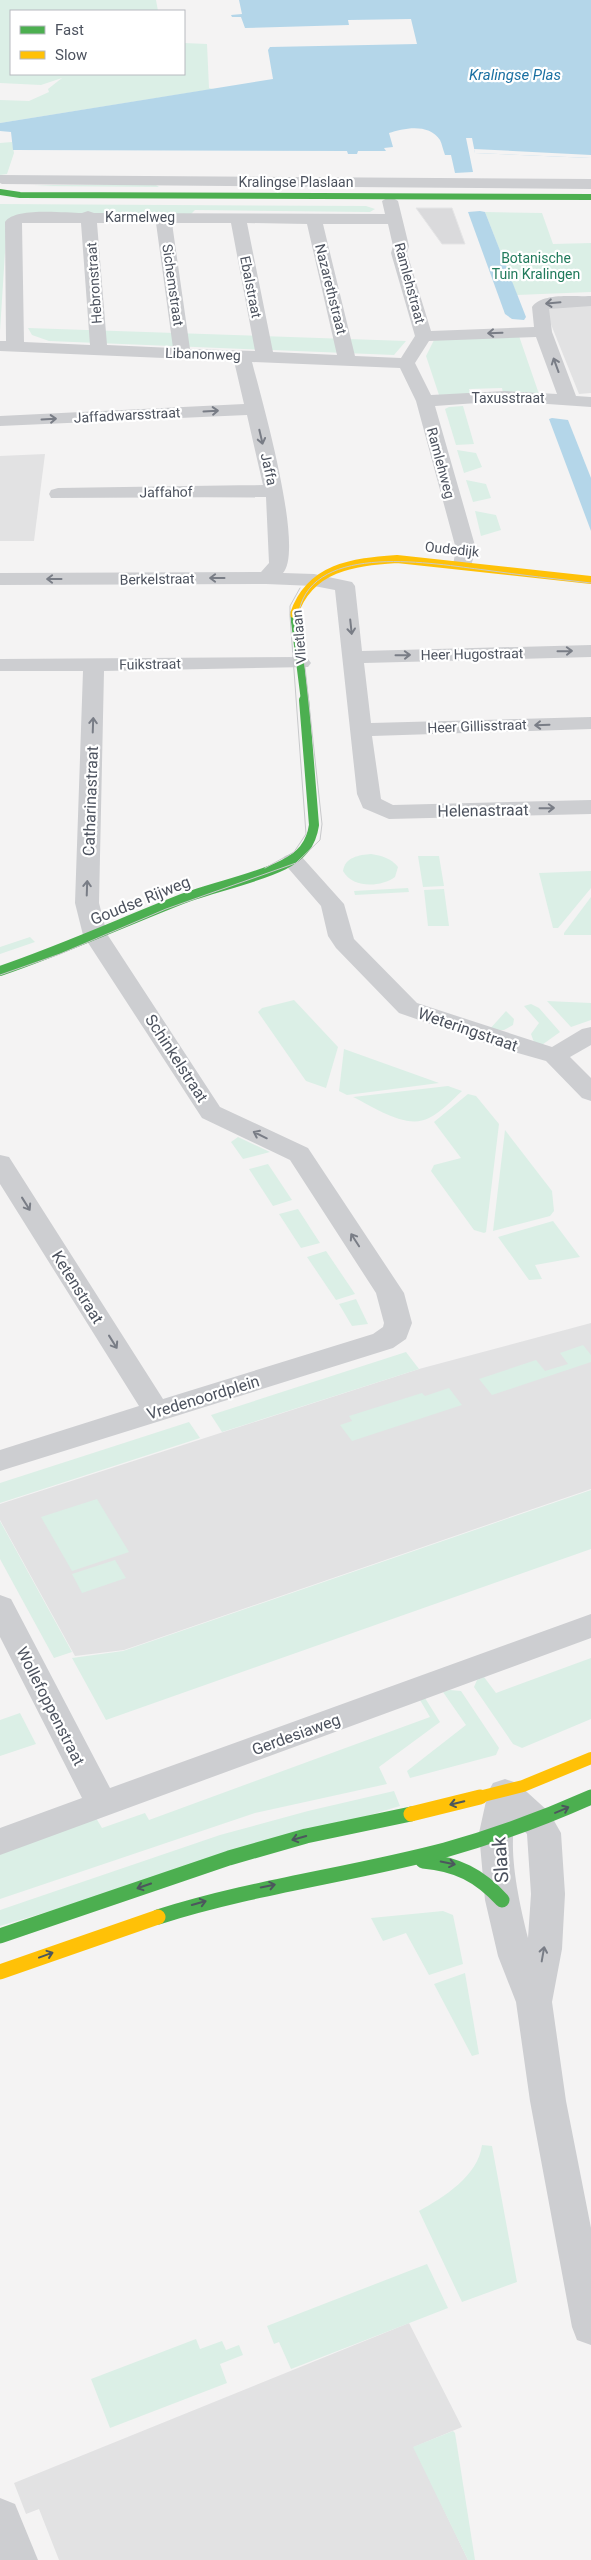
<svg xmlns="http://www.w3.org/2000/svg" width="591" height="2560" font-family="Roboto,sans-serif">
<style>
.education{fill:#e2e2e3}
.green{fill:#dbefe6}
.water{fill:#b4d6e9}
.pier{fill:#f4f3f3}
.building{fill:#dadadc;stroke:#e5e5e6}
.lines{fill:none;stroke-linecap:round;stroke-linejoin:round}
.street{fill:#cdced1;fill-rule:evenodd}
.fast-far4{stroke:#4caf50;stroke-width:6}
.fast-far3{stroke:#4caf50;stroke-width:8}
.fast-far2{stroke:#4caf50;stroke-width:10}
.fast-far1{stroke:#4caf50;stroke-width:12}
.fast{stroke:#4caf50;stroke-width:15}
.slow-far2{stroke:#ffc107;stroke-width:8}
.slow-far1{stroke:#ffc107;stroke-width:12}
.slow{stroke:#ffc107;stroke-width:15}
.tram{stroke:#c8c9cb;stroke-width:1}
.oneway{stroke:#797d86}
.oneway2{stroke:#4c575d}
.labels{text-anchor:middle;stroke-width:4.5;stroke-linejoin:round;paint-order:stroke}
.far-street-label{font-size:14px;fill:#4c525e;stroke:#fff}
.far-park-label{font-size:14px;fill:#217b5c;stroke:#fff}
.far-water-label{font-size:15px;font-style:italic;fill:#1a70a2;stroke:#fff}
.street-label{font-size:16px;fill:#4c525e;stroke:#fff}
.near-street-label{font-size:19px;fill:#4c525e;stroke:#fff}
</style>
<rect width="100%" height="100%" fill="#f4f3f3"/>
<g class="education">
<polygon points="591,305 591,393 579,394 544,307"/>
<polygon points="45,454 34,541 0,541 0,456"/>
<polygon points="591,1323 591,1489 124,1650 75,1656 0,1520 0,1504 419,1369"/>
<polygon points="409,2323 462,2427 414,2447 468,2560 59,2560 39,2509 26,2514 14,2483"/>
</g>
<g class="green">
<polygon points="0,0 156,0 158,11 11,11 11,74 184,74 184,43 207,44 209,88 213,89 0,123 0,100 29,101 49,92 48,89 62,78 41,85 0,83"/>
<polygon points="12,142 14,153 7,174 0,175 0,143"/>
<polygon points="54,185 156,185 159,187 34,186"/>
<polygon points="0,204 366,206 375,209 370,212 195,210 190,215 20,214 7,221 0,331"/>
<polygon points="485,212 542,213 553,244 591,243 591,292 517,295"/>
<polygon points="28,328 406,341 394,355 49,341 32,335"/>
<polygon points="519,336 539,394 503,393 502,388 469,389 470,394 439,395 426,356 434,340"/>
<polygon points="463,406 474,444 456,445 445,409 449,407"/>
<polygon points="457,450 476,453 482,467 464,473"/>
<polygon points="466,480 486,484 491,498 473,502"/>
<polygon points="475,511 496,515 501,530 481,536"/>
<path d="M371 854C382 856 391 858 398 867L395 877C381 887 353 889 343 871 345 857 359 855 371 854Z"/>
<polygon points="418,856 439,856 444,886 423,887"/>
<polygon points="591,871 591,888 558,928 553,928 539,873"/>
<polygon points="408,888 409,892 355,895 354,891"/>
<polygon points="444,889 449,926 428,926 424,890"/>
<polygon points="591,897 591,935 564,935 564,933"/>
<polygon points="30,937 35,942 0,954 0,947"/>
<polygon points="294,1000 338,1047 326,1088 306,1081 258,1012 262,1008"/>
<polygon points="547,1001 591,1003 591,1020 571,1027"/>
<polygon points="531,1004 539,1008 560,1032 539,1047 535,1045 531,1034 539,1023 524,1006"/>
<polygon points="506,1011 514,1019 513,1025 504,1030 489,1030"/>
<polygon points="344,1049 439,1083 347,1095 339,1091"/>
<path d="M448 1086 462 1091C452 1100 441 1112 429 1118 406 1130 374 1107 353 1097Z"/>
<polygon points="468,1094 476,1096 499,1124 486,1232 484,1233 474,1230 431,1171 434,1165 461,1158 434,1122"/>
<polygon points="505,1130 552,1191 554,1211 550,1216 493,1231"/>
<polygon points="238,1137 270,1152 243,1159 231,1142"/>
<polygon points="268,1164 292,1200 273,1206 249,1169"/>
<polygon points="298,1209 320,1243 301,1248 279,1214"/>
<polygon points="553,1221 580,1257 535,1265 542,1279 529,1280 498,1237"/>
<polygon points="326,1251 355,1294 336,1300 307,1257"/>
<polygon points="356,1299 368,1324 352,1326 339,1304"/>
<polygon points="583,1345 591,1355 591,1362 492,1395 479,1379 536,1360 545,1371 568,1364 560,1353"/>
<polygon points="406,1352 419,1369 222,1432 211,1415"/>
<polygon points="449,1388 462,1405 352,1441 340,1425 352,1421 349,1416 422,1393 425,1396"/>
<polygon points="189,1422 200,1438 0,1503 0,1483"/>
<polygon points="591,1490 591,1549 106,1720 72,1658 123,1651"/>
<polygon points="97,1499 129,1552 72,1571 41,1517"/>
<polygon points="0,1521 72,1652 54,1658 0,1559"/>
<polygon points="115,1560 126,1578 82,1593 72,1574"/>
<polygon points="591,1658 591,1719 522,1748 513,1744 474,1687 477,1680 484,1677 496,1693"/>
<polygon points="450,1690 461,1691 499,1748 496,1755 410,1778 407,1771 466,1725 443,1692"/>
<polygon points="425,1698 440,1722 379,1767 387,1784 255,1813 0,1899 0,1853 96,1818 102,1828 145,1813 149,1820 430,1717 420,1700"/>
<polygon points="20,1713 36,1744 0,1756 0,1720"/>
<polygon points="394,1791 400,1806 0,1926 0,1910 220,1835 308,1811"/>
<polygon points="443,1911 453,1915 463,1964 429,1975 406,1933 383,1941 371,1918"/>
<polygon points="465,1973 479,2054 472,2056 434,1984"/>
<path d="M482 2145 492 2146 517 2282 462 2302 419 2211C444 2197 478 2176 482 2145Z"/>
<polygon points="427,2264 448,2308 291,2369 279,2342 274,2344 267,2326"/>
<polygon points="196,2339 200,2349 222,2341 226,2350 239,2345 243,2355 220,2364 227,2383 110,2428 91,2379"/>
<polygon points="453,2431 455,2433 475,2560 468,2560 413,2447"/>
</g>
<g class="water">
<path d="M239 0H591V158L475 153 472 138H466L473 172 455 173 451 155H445C443 150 442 144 440 140 429 123 404 128 389 133L393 147 384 148 386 151H358L357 154H348L347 151 13 150 11 132 0 131V123L273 79 268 50 270 47 417 44 411 19 348 20 349 25 245 28 241 17H232L231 15 242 14Z"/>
<polygon points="480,211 485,212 526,317 524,320 512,319 505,314 468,212"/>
<polygon points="552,418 568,420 591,478 591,531 549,419"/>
</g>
<polygon class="pier" points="474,149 591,155 591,158 475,153"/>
<polygon class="building" points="416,208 452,208 465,244 442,244"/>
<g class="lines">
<g class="street">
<polygon points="0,175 591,179 591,189 2,184 0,183"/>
<path d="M390 196 398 201 409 246 407 253 431 331 534 327 532 307C542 292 575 297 591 296V306L549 309 552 332 576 396 591 397V407L505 401 435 406 476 549 470 569H456L453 565 456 549 416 401 400 368 252 362C261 397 305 549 283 573L314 574 352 582 355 586 362 651 591 645V657L364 663 371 723 591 717V729L372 736 381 799 393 805 591 800V814L389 819 363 808 357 794 335 590 314 586 266 584 0 585V573L261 572 269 563 266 497 51 498 49 494 51 490 58 488 263 485 247 415 0 426V416L244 404 234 361 0 351V341H6L5 222C15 207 64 213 82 213L88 211 94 213 385 214 382 201ZM22 223H81L90 345 24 342ZM97 223H156L173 348 107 345ZM172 223H231L255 351 190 349ZM247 223 307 224 337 355 273 352ZM323 224H388L393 246 391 253 415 336 401 358 355 356ZM536 337 557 394 505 391 431 395 415 363 429 341Z"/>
<polygon points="301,657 308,659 311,663 308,667 104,671 99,903 107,934 220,1107 308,1148 404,1293 412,1323 406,1339 393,1348 0,1471 0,1450 139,1406 0,1184 0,1155 9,1157 163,1399 373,1334 383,1327 384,1323 376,1293 290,1160 202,1118 83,935 75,903 83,671 0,671 0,659"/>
<polygon points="293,854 301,856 344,904 354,939 417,1003 552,1047 582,1029 591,1027 591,1045 570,1057 591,1078 591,1101 582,1098 546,1061 500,1048 399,1013 336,948 328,936 321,906 282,861 285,856"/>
<polygon points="0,1595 11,1599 110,1788 591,1614 591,1638 0,1855 0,1828 82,1798 0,1637"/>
<path d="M505 1779 517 1783 549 1812 561 1833 565 1894 562 1949 552 2002 566 2101 591 2228V2345L577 2340 572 2327 530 2101 516 2002 498 1956 485 1900 479 1833 488 1792 493 1783ZM515 1821 527 1834 531 1894 528 1938C520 1906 508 1854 515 1821Z"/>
<polygon points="0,2498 15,2504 38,2560 0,2560"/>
</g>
<polyline class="fast-far4" points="0,192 20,195 591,197"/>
<polyline class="fast-far3" points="294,614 305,701"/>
<path class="fast-far2" d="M0 971C62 950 121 923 182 899 213 887 255 879 283 865 301 856 311 845 314 825L304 700"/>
<polyline class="fast-far1" points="589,1798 591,1797"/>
<g class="fast">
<path d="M423 1861C457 1864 479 1875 502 1900"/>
<path d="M158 1917C252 1887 350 1875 445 1850 495 1836 544 1818 591 1797"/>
<polyline points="0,1936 229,1858 306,1836 411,1814"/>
</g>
<path class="slow-far2" d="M294 614C310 567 353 562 397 559L591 580"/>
<polyline class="slow-far1" points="475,1798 523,1786 591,1758"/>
<g class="slow">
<polyline points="411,1814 480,1797"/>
<polyline points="0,1972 158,1917"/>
</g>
<g class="tram">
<polyline points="265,868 294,852 306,834 290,616 290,606 300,588"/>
<path d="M0 975 60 954 166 909 296 863 320 840 322 824 299 611C314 541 435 564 485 570 521 575 556 579 591 583"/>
</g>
</g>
<defs><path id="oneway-shaft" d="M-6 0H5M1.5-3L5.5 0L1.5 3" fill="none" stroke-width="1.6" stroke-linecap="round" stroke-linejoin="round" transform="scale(1.25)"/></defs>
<g class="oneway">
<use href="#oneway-shaft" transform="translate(553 303) rotate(175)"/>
<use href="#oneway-shaft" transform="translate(495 333) rotate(178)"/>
<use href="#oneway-shaft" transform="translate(556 365) rotate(-110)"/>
<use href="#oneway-shaft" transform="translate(211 411) rotate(-3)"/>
<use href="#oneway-shaft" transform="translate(49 419) rotate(-3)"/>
<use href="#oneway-shaft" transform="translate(261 437) rotate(77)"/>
<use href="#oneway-shaft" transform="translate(217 578) rotate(180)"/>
<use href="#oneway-shaft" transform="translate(54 579) rotate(180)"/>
<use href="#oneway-shaft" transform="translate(351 627) rotate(84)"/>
<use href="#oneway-shaft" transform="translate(565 651) rotate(-1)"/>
<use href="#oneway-shaft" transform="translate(403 655) rotate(-1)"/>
<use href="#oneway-shaft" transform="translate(93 725) rotate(-88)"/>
<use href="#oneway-shaft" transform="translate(542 725) rotate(178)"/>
<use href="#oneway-shaft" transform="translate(547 808) rotate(-1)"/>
<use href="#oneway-shaft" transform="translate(87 888) rotate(-88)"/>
<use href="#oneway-shaft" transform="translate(260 1135) rotate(-154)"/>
<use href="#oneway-shaft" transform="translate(26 1204) rotate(58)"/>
<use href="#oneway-shaft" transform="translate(355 1240) rotate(-123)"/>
<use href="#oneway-shaft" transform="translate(113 1342) rotate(58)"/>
<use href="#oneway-shaft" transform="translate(543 1954) rotate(-80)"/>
</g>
<g class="oneway2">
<use href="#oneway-shaft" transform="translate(457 1803) rotate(167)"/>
<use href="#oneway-shaft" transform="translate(562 1810) rotate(-23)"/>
<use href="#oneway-shaft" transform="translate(299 1838) rotate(164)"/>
<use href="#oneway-shaft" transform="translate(448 1863) rotate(12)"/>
<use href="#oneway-shaft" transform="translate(144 1886) rotate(161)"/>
<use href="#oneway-shaft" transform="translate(268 1886) rotate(-11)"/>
<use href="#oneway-shaft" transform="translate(199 1903) rotate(-16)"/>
<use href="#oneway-shaft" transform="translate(46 1955) rotate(-20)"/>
</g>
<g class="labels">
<g class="far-street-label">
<text x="296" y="187">Kralingse Plaslaan</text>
<text x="140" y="222">Karmelweg</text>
<text transform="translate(94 283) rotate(-94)" y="5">Hebronstraat</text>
<text transform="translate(410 283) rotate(75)" y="5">Ramlehstraat</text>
<text transform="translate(173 285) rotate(82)" y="5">Sichemstraat</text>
<text transform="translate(251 287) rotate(79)" y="5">Ebalstraat</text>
<text transform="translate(331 289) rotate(76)" y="5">Nazarethstraat</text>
<text transform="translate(203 354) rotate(2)" y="5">Libanonweg</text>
<text x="508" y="403">Taxusstraat</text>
<text transform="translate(127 415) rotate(-3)" y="5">Jaffadwarsstraat</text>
<text transform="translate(441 463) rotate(75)" y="5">Ramlehweg</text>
<text transform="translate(269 469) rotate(77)" y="5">Jaffa</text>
<text transform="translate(166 492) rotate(-1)" y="5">Jaffahof</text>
<text transform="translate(452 549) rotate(6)" y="5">Oudedijk</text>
<text transform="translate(157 579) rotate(-1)" y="5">Berkelstraat</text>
<text transform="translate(299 637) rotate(-95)" y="5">Vlietlaan</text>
<text transform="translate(472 654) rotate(-1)" y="5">Heer Hugostraat</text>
<text transform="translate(150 664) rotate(-1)" y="5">Fuikstraat</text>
<text transform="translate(477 726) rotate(-2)" y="5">Heer Gillisstraat</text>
</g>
<g class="far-park-label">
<text x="536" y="263">Botanische<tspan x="536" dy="16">Tuin Kralingen</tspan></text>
</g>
<g class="far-water-label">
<text x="515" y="80">Kralingse Plas</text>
</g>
<g class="street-label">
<text transform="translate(90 801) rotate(-88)" y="6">Catharinastraat</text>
<text transform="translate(483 810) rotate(-1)" y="6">Helenastraat</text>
<text transform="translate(140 900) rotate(-22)" y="6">Goudse Rijweg</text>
<text transform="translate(468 1029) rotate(19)" y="6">Weteringstraat</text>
<text transform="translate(177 1058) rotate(57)" y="6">Schinkelstraat</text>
<text transform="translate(78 1287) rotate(58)" y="6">Ketenstraat</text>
<text transform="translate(203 1397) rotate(-17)" y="6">Vredenoordplein</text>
<text transform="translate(51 1706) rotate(63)" y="6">Wollefoppenstraat</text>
<text transform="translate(296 1734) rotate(-20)" y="6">Gerdesiaweg</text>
</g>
<g class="near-street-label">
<text transform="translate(500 1860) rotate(-94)" y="7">Slaak</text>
</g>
</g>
<rect x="10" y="10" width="175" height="65" fill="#ffffff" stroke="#b7babf"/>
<rect x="20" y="26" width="25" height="8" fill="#4caf50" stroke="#b7babf"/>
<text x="55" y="35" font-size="15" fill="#4c525e">Fast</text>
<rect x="20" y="51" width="25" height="8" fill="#ffc107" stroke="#b7babf"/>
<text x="55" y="60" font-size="15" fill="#4c525e">Slow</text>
</svg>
